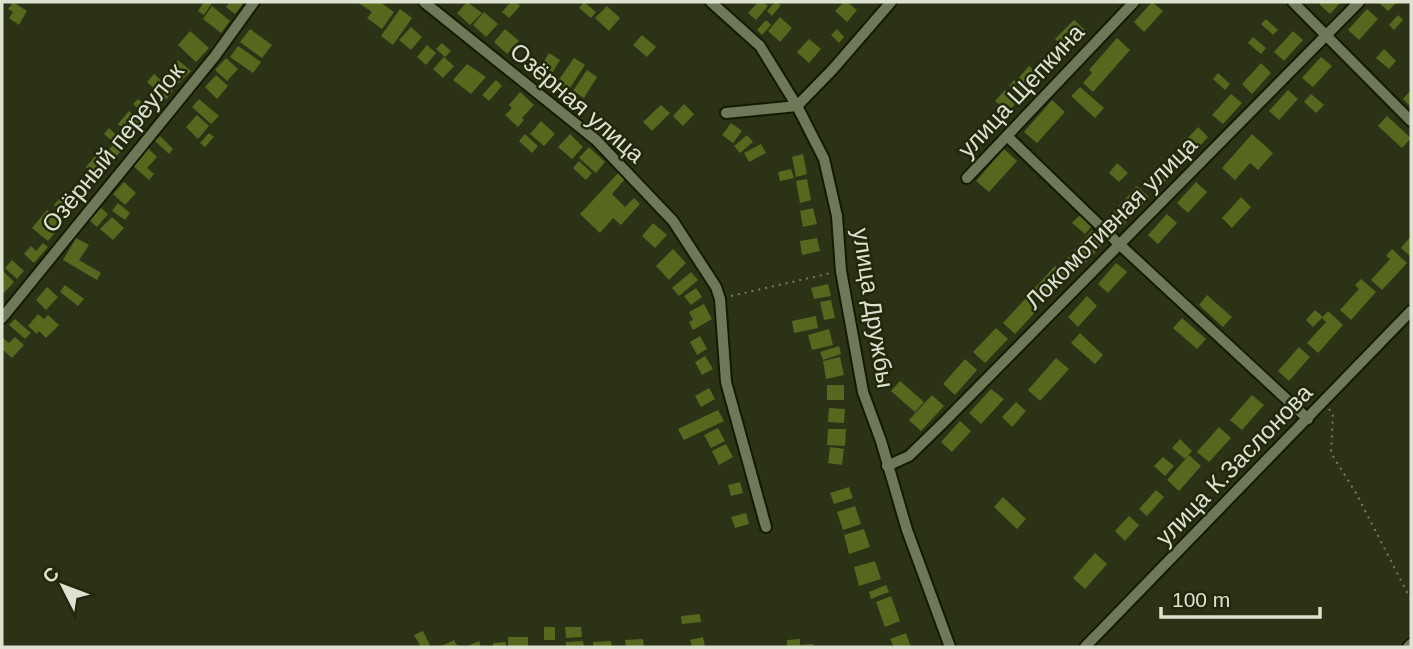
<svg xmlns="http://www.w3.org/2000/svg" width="1413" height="649" font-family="Arial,sans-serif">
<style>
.building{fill:#56681e}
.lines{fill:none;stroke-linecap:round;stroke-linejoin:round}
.minor-casing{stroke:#131a01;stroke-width:14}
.path{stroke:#767c64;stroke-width:2;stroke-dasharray:2 5;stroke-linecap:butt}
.minor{stroke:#6f7959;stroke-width:10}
.labels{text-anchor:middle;stroke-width:5;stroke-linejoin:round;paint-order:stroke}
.street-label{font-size:24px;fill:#dde2d1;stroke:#21280c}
</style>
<rect width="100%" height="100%" fill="#2b3216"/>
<g class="building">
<polygon points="13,2 27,11 19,25 9,18 13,12 8,9"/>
<polygon points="204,2 212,3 204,15 198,11"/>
<polygon points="230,2 240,2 243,4 235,14 226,7"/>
<polygon points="357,2 380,2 394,12 382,29 367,18 372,12"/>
<polygon points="467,2 482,13 470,25 457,13"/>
<polygon points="511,2 516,2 520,6 509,18 502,12"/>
<polygon points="584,2 596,12 591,18 579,8"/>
<polygon points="758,2 763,2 768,6 756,20 748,13"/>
<polygon points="775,2 781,5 772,16 767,11"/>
<polygon points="844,2 847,2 857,10 847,22 835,11"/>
<polygon points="1152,2 1163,11 1144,32 1134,22"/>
<polygon points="1322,2 1341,2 1330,14 1319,4"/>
<polygon points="1378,2 1397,2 1388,11"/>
<polygon points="212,6 230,21 221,33 203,19"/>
<polygon points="607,6 620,18 609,31 595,18"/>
<polygon points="400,9 412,18 393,45 381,36"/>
<polygon points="1367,9 1378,19 1359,40 1348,30"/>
<polygon points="484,12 498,24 486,37 473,25"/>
<polygon points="1398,15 1403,20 1394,30 1389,25"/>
<polygon points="780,17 792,28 780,42 768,31"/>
<polygon points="1266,19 1278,30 1273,35 1261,24"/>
<polygon points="766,20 771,25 762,35 757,30"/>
<polygon points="1074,20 1086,31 1068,50 1055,39"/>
<polygon points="411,27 422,37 411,50 399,40"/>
<polygon points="250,29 272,45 262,58 240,42"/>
<polygon points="505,29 519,41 507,54 494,42"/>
<polygon points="837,29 844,37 839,43 831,35"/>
<polygon points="190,31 209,48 196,62 178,45"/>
<polygon points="1293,31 1303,40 1284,61 1274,52"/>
<polygon points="642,35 656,47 647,57 633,45"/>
<polygon points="1253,37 1266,48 1261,54 1248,43"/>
<polygon points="1117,38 1130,50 1093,92 1083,83 1092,73 1089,70"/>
<polygon points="809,39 821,49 809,63 797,52"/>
<polygon points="442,43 451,51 445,57 436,49"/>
<polygon points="427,45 436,53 426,65 417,57"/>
<polygon points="238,46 261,62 253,73 230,57"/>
<polygon points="1384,49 1396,61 1389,69 1376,58"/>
<polygon points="549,53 560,60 548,80 537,73"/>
<polygon points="444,57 454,66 443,78 433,69"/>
<polygon points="1321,57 1332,66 1313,87 1302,78"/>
<polygon points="226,58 238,69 227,81 215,70"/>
<polygon points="574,58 585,65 568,91 556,84"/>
<polygon points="178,60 191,71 178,84 166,73"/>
<polygon points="1261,63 1271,73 1252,94 1242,84"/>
<polygon points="467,64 486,77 471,94 453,80"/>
<polygon points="1029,66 1041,76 1029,90 1017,80"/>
<polygon points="587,70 597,77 584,98 573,91"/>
<polygon points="1218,73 1230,84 1225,90 1213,79"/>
<polygon points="154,74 173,91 166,99 147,82"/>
<polygon points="216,75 228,86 217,99 205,87"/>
<polygon points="496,80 502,86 489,101 482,95"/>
<polygon points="1014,80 1026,91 1021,97 1009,86"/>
<polygon points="1080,87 1104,108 1095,118 1071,96"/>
<polygon points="1005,90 1017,102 1008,112 995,101"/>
<polygon points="1288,90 1298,99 1279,120 1269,111"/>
<polygon points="1411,90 1411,107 1403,99"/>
<polygon points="520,92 534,105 522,118 524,120 518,127 505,115 512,108 509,105"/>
<polygon points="1231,94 1242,103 1223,124 1212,115"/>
<polygon points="1311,94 1324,105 1316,113 1304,102"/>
<polygon points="138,99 152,111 147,117 133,104"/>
<polygon points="199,99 219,116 211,124 192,107"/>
<polygon points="1052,100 1065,112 1037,143 1024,132"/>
<polygon points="684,104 694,114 683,126 673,116"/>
<polygon points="661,105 670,113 652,131 643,122"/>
<polygon points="129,111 142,123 130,135 118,124"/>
<polygon points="197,115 209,126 198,139 186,127"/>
<polygon points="1387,116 1411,138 1402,148 1378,126"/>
<polygon points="541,121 555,134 544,146 530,134"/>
<polygon points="731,123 742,131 733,143 722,135"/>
<polygon points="1198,127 1208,137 1189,158 1179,148"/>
<polygon points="109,128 117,136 112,141 104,134"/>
<polygon points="209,133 214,137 205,147 200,143"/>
<polygon points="525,134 538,146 532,153 519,141"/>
<polygon points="570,134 583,147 572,159 558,147"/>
<polygon points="1252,134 1273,153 1258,170 1250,163 1235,180 1222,168"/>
<polygon points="747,135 753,142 740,153 734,146"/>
<polygon points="160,136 173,149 169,154 155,141"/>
<polygon points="114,144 122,150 112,161 104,154"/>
<polygon points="761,144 766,153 749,162 744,153"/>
<polygon points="147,147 157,157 147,168 154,174 149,180 131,164"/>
<polygon points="589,147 605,162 596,173 579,158"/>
<polygon points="1004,149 1017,161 989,192 976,181"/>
<polygon points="97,154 109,165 98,178 86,167"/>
<polygon points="803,154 807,174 796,177 792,157"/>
<polygon points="1166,160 1176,169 1157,190 1147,181"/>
<polygon points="579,161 592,173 586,180 573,168"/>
<polygon points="1117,163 1128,173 1119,182 1109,173"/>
<polygon points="791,169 794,178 780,181 778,172"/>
<polygon points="619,172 626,178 612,194 625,207 634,198 640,204 621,225 613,218 600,233 580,214"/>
<polygon points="807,179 811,200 800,203 796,181"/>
<polygon points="124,182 136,193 125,205 113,194"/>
<polygon points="1196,182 1207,192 1188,213 1177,203"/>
<polygon points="1137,186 1149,197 1121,228 1109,217"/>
<polygon points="65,192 77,203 66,216 54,205"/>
<polygon points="1241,197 1251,207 1232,228 1222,218"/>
<polygon points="118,203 130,213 125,220 112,211"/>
<polygon points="101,208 108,214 97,227 89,220"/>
<polygon points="813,208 817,224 803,227 800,211"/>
<polygon points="47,210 63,223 48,241 32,228"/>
<polygon points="1167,214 1177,223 1158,244 1148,235"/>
<polygon points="1080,215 1092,226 1085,234 1072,223"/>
<polygon points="112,217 124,228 113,240 100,229"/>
<polygon points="653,223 667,235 655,248 642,236"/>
<polygon points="1092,230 1105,242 1076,273 1064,262"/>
<polygon points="1411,236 1411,257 1401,248"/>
<polygon points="76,238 89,245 79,260 101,273 97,280 63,260"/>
<polygon points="817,238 820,251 802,255 800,241"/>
<polygon points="43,243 48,247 34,263 24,254 31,246 36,251"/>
<polygon points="673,249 686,263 669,280 656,266"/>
<polygon points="1392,249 1407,263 1382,290 1371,280 1390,259 1386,256"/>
<polygon points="12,260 24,271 17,279 5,268"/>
<polygon points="1116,263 1127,272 1108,293 1098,284"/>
<polygon points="1055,266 1067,276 1045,301 1033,290"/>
<polygon points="2,270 14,282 2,295"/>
<polygon points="691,272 698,280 679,296 672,288"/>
<polygon points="1361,279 1376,292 1351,320 1340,310 1359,289 1355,285"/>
<polygon points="828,284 831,296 814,299 811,288"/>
<polygon points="65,285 84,299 78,306 60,292"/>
<polygon points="47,287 58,297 46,310 36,300"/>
<polygon points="696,288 702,297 691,305 684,296"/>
<polygon points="1207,295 1232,317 1223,327 1199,305"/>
<polygon points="1087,296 1097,306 1078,327 1068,317"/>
<polygon points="1026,298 1038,309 1015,334 1003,323"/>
<polygon points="831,300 835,318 824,320 820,302"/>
<polygon points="704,304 712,319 693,330 689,322 693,320 689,312"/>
<polygon points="1315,310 1323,317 1313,327 1306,320"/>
<polygon points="1328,311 1343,325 1318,353 1307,343 1326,322 1322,318"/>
<polygon points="38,314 44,319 48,315 59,325 46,338 39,331 37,334 28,326"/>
<polygon points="816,316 818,328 794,333 792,321"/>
<polygon points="1182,318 1206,339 1197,349 1173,328"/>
<polygon points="15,319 31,333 25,339 9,325"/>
<polygon points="996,328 1008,339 985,363 973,352"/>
<polygon points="829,329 833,345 812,350 808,335"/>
<polygon points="1080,333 1103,355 1095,364 1071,343"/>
<polygon points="700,336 707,349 697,355 690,342"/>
<polygon points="2,337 9,343 15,337 24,345 12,358 2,349"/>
<polygon points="839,346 841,354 823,360 820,352"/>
<polygon points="1299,347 1310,357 1289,381 1278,371"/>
<polygon points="705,356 713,369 702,375 695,362"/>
<polygon points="840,357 844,375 826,379 823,361"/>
<polygon points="1056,358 1069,369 1040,401 1028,390"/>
<polygon points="965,359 977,370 955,395 943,384"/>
<polygon points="900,381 924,402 915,412 891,391"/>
<rect x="827" y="385" width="17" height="15"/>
<polygon points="709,388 715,399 701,407 695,396"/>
<polygon points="991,389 1004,399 981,424 969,413"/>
<polygon points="932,395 944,406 921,431 909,420"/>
<polygon points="1252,395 1264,405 1242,430 1230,420"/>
<polygon points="1016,402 1026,411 1012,427 1002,417"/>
<polygon points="829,408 845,409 844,423 828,422"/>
<polygon points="718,410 724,421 684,440 678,429"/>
<polygon points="960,421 971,431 952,452 941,442"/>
<polygon points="1219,427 1231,438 1209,462 1197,452"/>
<polygon points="718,428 725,441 711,448 704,435"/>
<polygon points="828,429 846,429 845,446 827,445"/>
<polygon points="1180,439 1192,451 1185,459 1172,448"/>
<polygon points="726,444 733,457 719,465 712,451"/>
<polygon points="830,447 844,449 842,465 828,463"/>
<polygon points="1189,455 1201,466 1179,491 1167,480"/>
<polygon points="1163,457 1174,466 1165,476 1154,466"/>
<polygon points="740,482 743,493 731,496 728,485"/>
<polygon points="849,487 853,498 834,504 830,493"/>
<polygon points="1156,490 1164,497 1147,516 1139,509"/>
<polygon points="1003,497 1026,519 1017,529 994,507"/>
<polygon points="855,506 861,524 843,530 837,512"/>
<polygon points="746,513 749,524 735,528 731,517"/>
<polygon points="1129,516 1139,525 1125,541 1115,531"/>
<polygon points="864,529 870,547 849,554 844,535"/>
<polygon points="1095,553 1107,564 1085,589 1073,578"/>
<polygon points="875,561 881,579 859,586 854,567"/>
<polygon points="886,585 889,592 871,599 869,592"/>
<polygon points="891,596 900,621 885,627 876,602"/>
<polygon points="700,614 701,622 682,624 681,616"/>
<rect x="544" y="627" width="11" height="13"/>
<polygon points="565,627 581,627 582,637 566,638"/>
<polygon points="423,631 430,645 426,647 421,647 414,635"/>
<polygon points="906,633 911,647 894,647 890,639"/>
<rect x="508" y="637" width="20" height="10"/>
<polygon points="703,637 705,647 692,647 690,640"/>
<polygon points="643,639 644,647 626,647 625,640"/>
<polygon points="800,639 800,645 813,644 813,647 787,647 787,640"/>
<polygon points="454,640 458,647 439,647"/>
<polygon points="479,641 481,647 465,647"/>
<polygon points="583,641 584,647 566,647 566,642"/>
<polygon points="611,641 612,647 593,647 593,642"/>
<polygon points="506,642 506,647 493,647 493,643"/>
</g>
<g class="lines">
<g class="minor-casing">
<g id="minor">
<polyline points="424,2 596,140 673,221 716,287 720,299 726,382 766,527"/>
<polyline points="711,2 760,46 797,106 824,159 837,216 841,271 863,392 881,441 907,530 950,647"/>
<polyline points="1293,2 1411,121"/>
<polyline points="726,113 797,106 833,69 891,2"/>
<polyline points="1007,136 1119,244 1308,419"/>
<polyline points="967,178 1134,2"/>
<polyline points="2,318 215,56 254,2"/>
<polyline points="887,466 909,456 943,423 1359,2"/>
<polyline points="1085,647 1411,311"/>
<polyline points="1408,647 1411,644"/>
</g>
</g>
<g class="path">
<polyline points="731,296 831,273"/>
<polyline points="1329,409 1333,414 1331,453 1356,493 1411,600"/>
</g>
<use href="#minor" class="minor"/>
</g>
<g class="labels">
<g class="street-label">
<text transform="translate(1021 91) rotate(-47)" y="8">улица Щепкина</text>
<text transform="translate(577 103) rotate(41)" y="8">Озёрная улица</text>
<text transform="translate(113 148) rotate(-51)" y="8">Озёрный переулок</text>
<text transform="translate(1111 223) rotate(-45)" y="8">Локомотивная улица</text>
<text transform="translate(873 308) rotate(81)" y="8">улица Дружбы</text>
<text transform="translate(1234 465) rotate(-46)" y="8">улица К.Заслонова</text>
</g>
</g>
<rect width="1413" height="649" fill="none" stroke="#dde2d1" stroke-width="7"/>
<g transform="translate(63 586) rotate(312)" stroke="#21280c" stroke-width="5" paint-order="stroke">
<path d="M0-5L12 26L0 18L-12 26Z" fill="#dde2d1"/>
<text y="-10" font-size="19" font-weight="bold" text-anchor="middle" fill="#dde2d1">С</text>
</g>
<path d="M1161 607v10h159v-10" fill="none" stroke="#dde2d1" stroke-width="3.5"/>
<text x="1172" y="607" font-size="21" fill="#dde2d1" stroke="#21280c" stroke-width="5" paint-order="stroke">100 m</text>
</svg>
